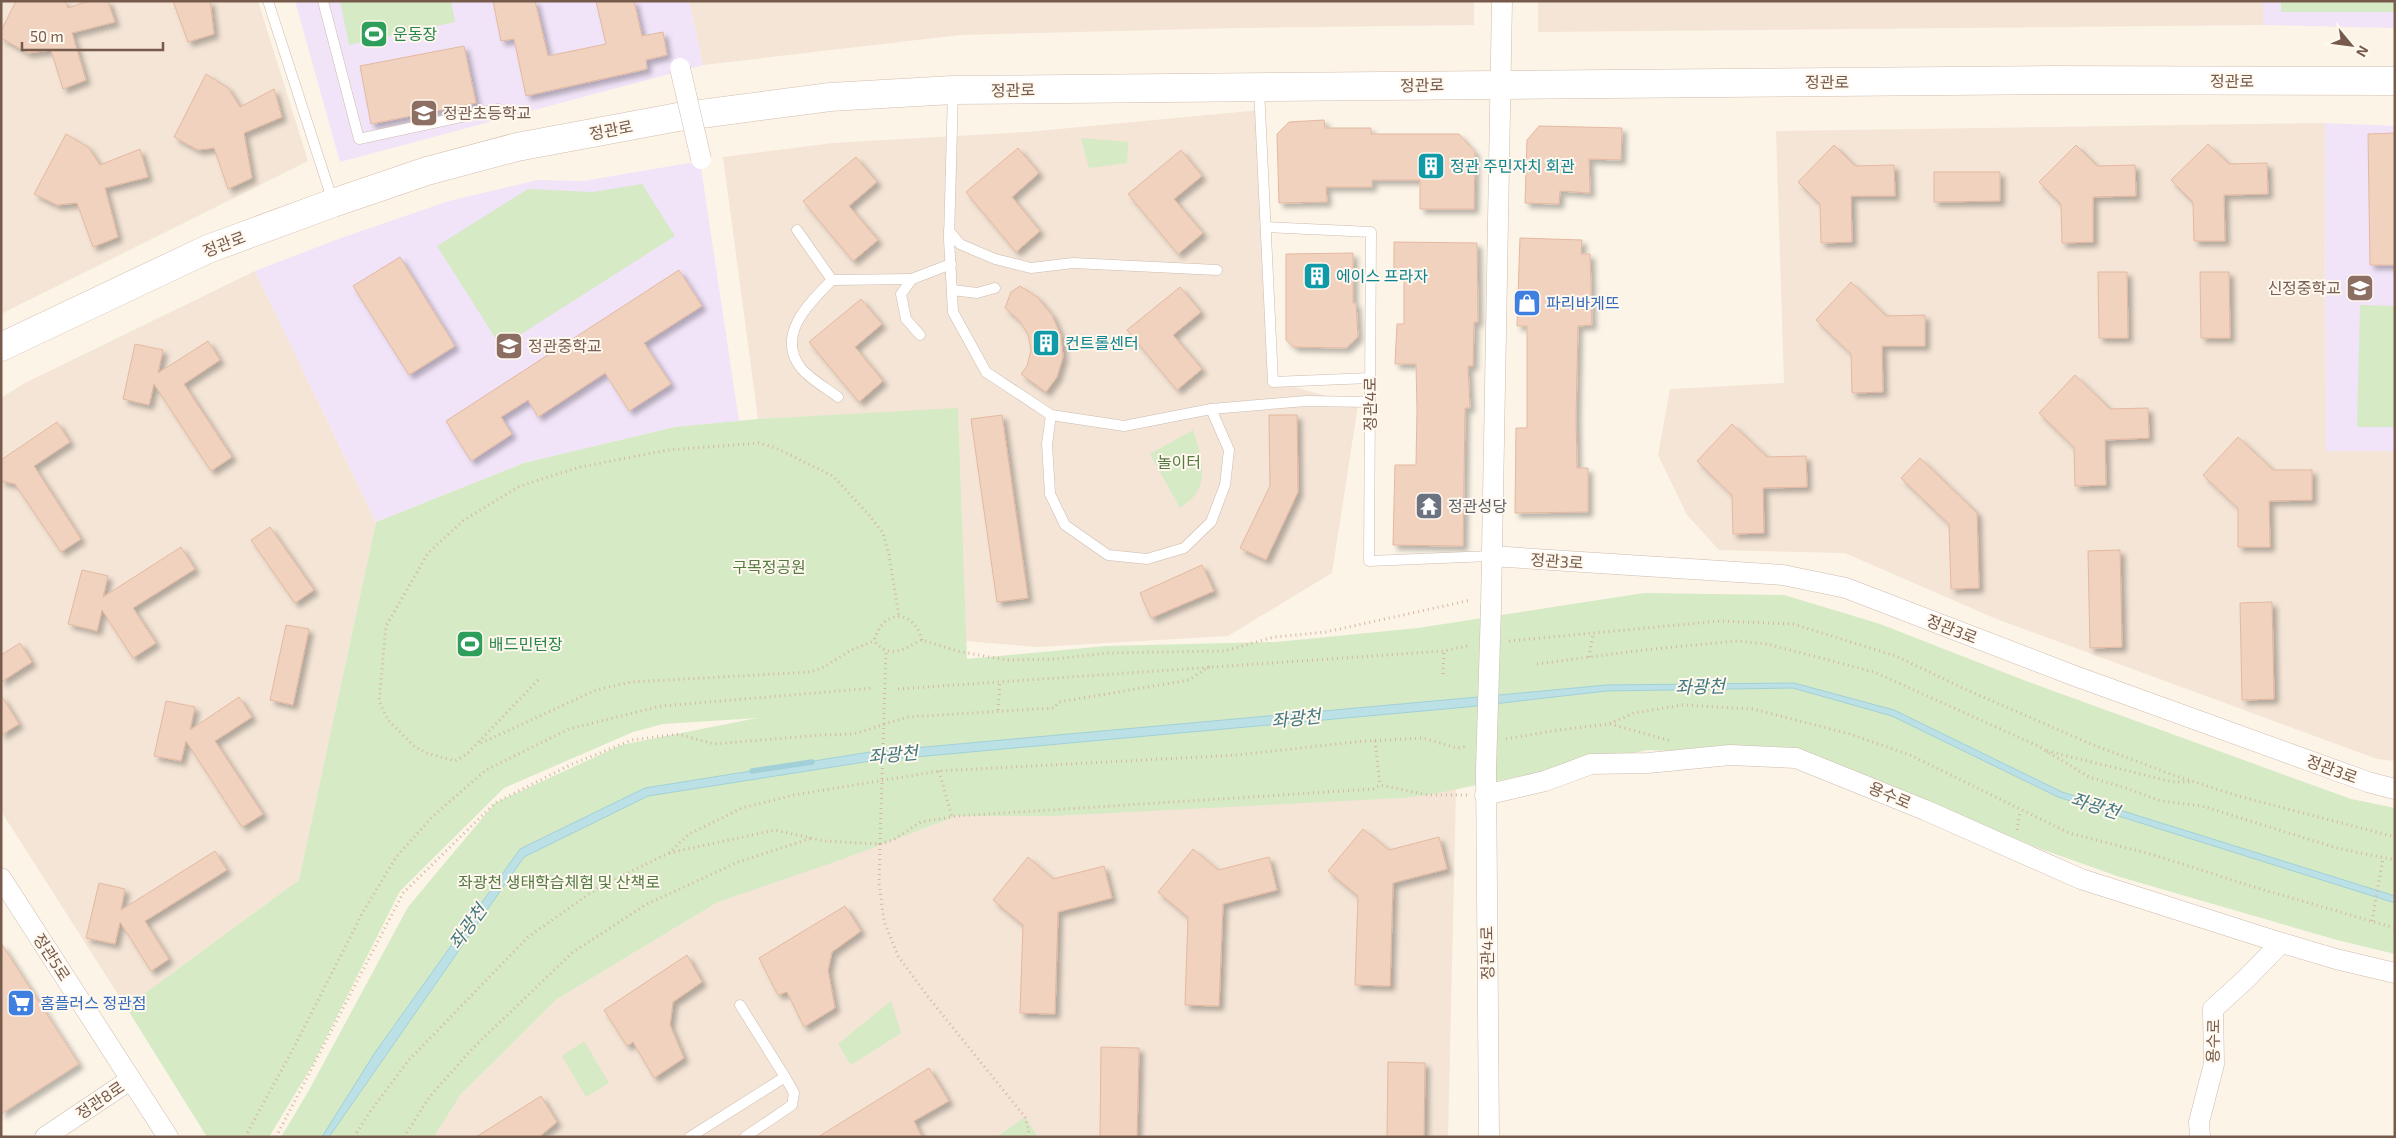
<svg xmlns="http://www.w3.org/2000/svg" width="2396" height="1138" font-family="'Exo 2','Noto Sans KR',sans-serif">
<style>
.residential{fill:#f4e5d6}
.education{fill:#f1e4f9}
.green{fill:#d5eac5}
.water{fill:#bbe1e6;stroke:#a2d0d8}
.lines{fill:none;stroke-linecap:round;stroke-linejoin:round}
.stream{stroke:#a2d0d8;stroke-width:5.5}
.building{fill:#f1d2bf;stroke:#e4b8a0;filter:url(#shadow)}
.lane-casing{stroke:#cebbad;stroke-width:11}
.street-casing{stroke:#cebbad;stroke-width:21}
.secondary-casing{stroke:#d3bdad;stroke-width:29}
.path{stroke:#d7b5a2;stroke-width:3;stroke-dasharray:1 4;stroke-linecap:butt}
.lane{stroke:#fff;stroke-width:10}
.street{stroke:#fff;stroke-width:20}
.secondary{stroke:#fff;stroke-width:28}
.street-bridge-casing{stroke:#cebbad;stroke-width:21;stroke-linecap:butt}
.path-bridge{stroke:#d7b5a2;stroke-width:3;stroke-dasharray:1 4;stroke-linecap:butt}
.street-bridge{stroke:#fff;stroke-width:20}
.labels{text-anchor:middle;stroke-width:4;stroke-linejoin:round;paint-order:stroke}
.leisure-label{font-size:16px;fill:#27864d;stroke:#fff8ee;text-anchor:start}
.street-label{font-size:16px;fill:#765a4b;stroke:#fff8ee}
.education-label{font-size:16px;fill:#785e54;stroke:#fff8ee;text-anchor:start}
.culture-label{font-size:16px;fill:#0d838f;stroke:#fff8ee;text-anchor:start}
.shop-label{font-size:16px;fill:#366cbe;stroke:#fff8ee;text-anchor:start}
.park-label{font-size:16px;fill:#557b43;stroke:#fff8ee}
.worship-label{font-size:16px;fill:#5b616d;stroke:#fff8ee;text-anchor:start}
.water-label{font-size:18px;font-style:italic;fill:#427982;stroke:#fff8ee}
</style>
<defs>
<filter id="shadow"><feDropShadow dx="4.5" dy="4.5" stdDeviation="2.5" flood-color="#0004"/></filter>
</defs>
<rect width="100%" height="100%" fill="#fcf4e7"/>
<g class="residential">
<polygon points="1,1 258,1 308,161 1,314"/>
<polygon points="689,1 1474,1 1474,25 1236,28 960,35 703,65"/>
<polygon points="1538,1 2263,1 2263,25 1538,32"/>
<polygon points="1261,110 1273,381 1358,405 1332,573 1228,636 1037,647 966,641 958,409 758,419 723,157 833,143 1027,132"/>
<polygon points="2325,123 2326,450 2395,451 2395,761 2377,759 1994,618 1845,553 1719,550 1687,515 1658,455 1670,389 1784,383 1776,131"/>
<polygon points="255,271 376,522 299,880 126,1007 1,811 1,398 25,383"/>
<polygon points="1456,789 1448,1137 1038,1137 1025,1117 996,1137 434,1137 461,1094 557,999 718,902 957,816 1402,798"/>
</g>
<g class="education">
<polygon points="295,1 689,1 703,65 340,162"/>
<polygon points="2263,1 2395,1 2395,28 2263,25"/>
<polygon points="2325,123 2395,126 2395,451 2326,451"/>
<polygon points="700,161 739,421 675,427 524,463 376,522 255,271 341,238 449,201 538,180 584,181"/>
</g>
<g class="green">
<polygon points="340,1 451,1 455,22 349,45"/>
<rect x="2281" y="1" width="114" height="11"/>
<polygon points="1081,138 1128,142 1127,163 1089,168"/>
<polygon points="642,184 675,236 501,347 437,246 528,189 593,192"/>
<polygon points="2360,305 2395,306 2395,427 2357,427"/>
<polygon points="958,408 967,659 1106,646 1276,642 1418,628 1644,593 1784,595 1880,624 2026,681 2351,799 2395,808 2395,954 2337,940 2120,877 2041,849 1808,756 1648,750 1428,795 1402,798 1051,816 957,816 840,860 718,902 557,999 461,1094 434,1137 281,1137 308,1092 408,907 495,803 621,745 757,718 663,724 633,732 504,788 400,891 313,1064 269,1137 207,1137 126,1007 299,880 376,522 524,463 675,427 758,419"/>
<path d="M1193 430C1199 449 1209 476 1195 495 1191 500 1184 504 1180 508L1150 454Z"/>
<polygon points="891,1001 901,1033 851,1065 838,1044"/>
<polygon points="584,1041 609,1083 586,1097 562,1056"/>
<polygon points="1025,1117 1038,1137 996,1137"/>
</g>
<polygon class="water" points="1794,683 1894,710 2062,792 2395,896 2395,903 2058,797 1892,716 1793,688 1606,691 1467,707 871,761 648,796 524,857 329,1137 322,1137 374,1054 520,849 645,788 870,752 1467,698 1607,685"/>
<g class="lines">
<polyline class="stream" points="752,771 812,762"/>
</g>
<g class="building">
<polygon points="16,1 65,1 68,8 88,1 108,1 115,22 72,33 86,80 63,89 51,50 28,53 1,38 1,31"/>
<polygon points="173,1 210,1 214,34 188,42"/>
<polygon points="493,1 535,1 548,56 606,44 596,1 634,1 642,36 663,32 667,55 646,60 647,69 526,96 514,39 501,41"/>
<polygon points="464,46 476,103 371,124 360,66"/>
<polygon points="206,74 228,88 240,107 274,89 282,117 244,133 252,178 228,189 214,148 198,150 174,137"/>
<polygon points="1324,120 1325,128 1371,128 1371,134 1459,134 1475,152 1474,209 1420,209 1420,180 1372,180 1372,187 1326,187 1327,202 1279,203 1277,134 1289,122"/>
<polygon points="1539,126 1622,128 1621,160 1589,159 1590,193 1560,191 1559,204 1525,203 1527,140"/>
<polygon points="2395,133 2395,265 2370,265 2368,134"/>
<polygon points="66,134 88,147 100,165 140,149 148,177 105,188 118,237 93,247 77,203 57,205 34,194"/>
<polygon points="2208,144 2229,164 2267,163 2268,194 2224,195 2225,241 2194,241 2193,202 2171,180"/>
<polygon points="1834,145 1855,166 1894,165 1895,196 1851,196 1852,242 1821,243 1820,204 1798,182"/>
<polygon points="2076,145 2097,166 2135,165 2136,196 2093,197 2093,242 2062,243 2061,204 2039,182"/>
<polygon points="1018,148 1039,173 1012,197 1040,231 1016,252 966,192"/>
<polygon points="1181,150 1202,176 1174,199 1203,233 1178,254 1128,194"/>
<polygon points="856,157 877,182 849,206 878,240 853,261 803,201"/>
<polygon points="1934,172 2000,172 2000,201 1934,202"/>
<polygon points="1520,238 1582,240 1581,254 1590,254 1592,325 1578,326 1576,416 1577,468 1588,468 1588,512 1515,513 1516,428 1527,428 1527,326 1517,326"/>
<polygon points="1394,242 1477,243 1478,322 1474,322 1473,366 1468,366 1470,408 1465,408 1463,546 1393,545 1395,465 1416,465 1417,409 1416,364 1395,364 1397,324 1404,324 1404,271 1394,271"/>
<polygon points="1353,253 1353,303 1356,303 1358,337 1346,348 1294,347 1286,340 1286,254"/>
<polygon points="400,257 455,346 409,375 353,286"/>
<polygon points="679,270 702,306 644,343 671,384 629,411 605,373 538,417 528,400 501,417 512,434 471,461 446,421"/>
<polygon points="2098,272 2127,272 2128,338 2099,338"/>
<polygon points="2200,272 2229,272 2230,338 2201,338"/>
<polygon points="1851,282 1886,316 1925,315 1925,346 1882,346 1883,392 1852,393 1851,354 1816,320"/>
<polygon points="1020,286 1037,297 1052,315 1061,336 1063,357 1057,377 1046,392 1021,374 1027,366 1031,350 1028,334 1019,320 1005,308 1011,292"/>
<polygon points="1180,287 1201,312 1173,335 1202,369 1177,390 1127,330"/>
<polygon points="861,299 882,324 855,347 883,381 859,402 809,342"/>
<polygon points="208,341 220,360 184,384 232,457 211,471 154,384 149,405 123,399 135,344 163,350 158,373"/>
<polygon points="2075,375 2110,409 2148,408 2149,438 2105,440 2106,485 2075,486 2074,447 2039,413"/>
<polygon points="1002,415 1028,598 997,602 971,419"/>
<polygon points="1269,415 1297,415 1298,492 1266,560 1240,548 1270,486"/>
<polygon points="57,422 70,442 34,466 81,539 61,552 15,484 1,481 1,460"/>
<polygon points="1732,424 1767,457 1806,456 1807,487 1763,488 1764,533 1733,534 1732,495 1697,461"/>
<polygon points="2238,437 2273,470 2312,470 2312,500 2269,501 2270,547 2238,547 2238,508 2203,475"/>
<polygon points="1920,458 1977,513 1979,588 1951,589 1949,524 1901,478"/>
<polygon points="270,527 314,590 295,603 251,540"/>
<polygon points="181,547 195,569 133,608 156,643 133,658 102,610 97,631 68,624 82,570 108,576 103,597"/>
<polygon points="2120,550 2122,647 2090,648 2088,551"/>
<polygon points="1202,565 1214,591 1151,618 1140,593"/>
<polygon points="2272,602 2274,699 2242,700 2240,603"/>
<polygon points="286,625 309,629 293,705 270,700"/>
<polygon points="20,643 32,662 1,682 1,655"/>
<polygon points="1,695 19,724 1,735"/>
<polygon points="239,697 252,717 215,741 263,814 242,827 186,741 181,761 154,756 166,701 195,707 190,730"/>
<polygon points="1363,829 1389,850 1439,837 1447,869 1393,883 1390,986 1355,985 1358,896 1328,871"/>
<polygon points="1193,849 1218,870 1269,857 1277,890 1223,904 1219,1006 1185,1005 1188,917 1158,892"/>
<polygon points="215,851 227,870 145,921 169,959 151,971 120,922 115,944 86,938 99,883 125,889 121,910"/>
<polygon points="1028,857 1053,879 1104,866 1112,898 1058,912 1055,1014 1020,1013 1023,925 993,900"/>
<polygon points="845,906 861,931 832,952 828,970 835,1008 804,1027 787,992 778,995 759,958"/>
<polygon points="1,943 79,1064 1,1114"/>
<polygon points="687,955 702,982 673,1002 670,1025 684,1058 654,1078 633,1042 627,1046 604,1010"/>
<polygon points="1101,1047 1139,1048 1137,1137 1100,1137"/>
<polygon points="1388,1062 1425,1063 1424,1137 1387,1137"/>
<polygon points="929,1068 949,1101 914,1121 922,1137 818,1137"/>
<polygon points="541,1096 557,1122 539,1137 476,1137"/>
</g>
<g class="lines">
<g class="lane-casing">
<g id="lane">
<polyline points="268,1 333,202"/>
<polyline points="323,1 359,139 498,109"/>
<polyline points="1259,88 1273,382 1370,378"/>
<polyline points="953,91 949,239 953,312 986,372 1051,415 1124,426 1211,409 1306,401 1370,402"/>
<polyline points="1266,227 1371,232 1369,561 1491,556"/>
<polyline points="797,230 832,280 912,279"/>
<polyline points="949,231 960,244 995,259 1031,268 1073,263 1217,270"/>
<path d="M832 280C810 302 775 335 801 368 810 379 826 388 838 397"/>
<polyline points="952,290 977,293 995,288"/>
<polyline points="920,335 906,319 901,294 912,279 951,264"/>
<polyline points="1051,415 1047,444 1050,494 1065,525 1108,555 1147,559 1184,548 1211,522 1225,485 1229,450 1211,409"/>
<polyline points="740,1005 785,1077"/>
<polyline points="690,1137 785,1077 794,1093 792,1105 745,1137"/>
</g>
</g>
<g class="street-casing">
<g id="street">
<polyline points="1491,556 1783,575 1846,588 2075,676 2368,782 2395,789"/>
<polyline points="1491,607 1502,1"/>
<polyline points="1486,769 1489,1137"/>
<polyline points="1485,795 1545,781 1591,764 1648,763 1730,755 1796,758 1925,810 2081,879 2272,940 2336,959 2395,973"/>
<polyline points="1,878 168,1137"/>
<polyline points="45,1137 130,1080"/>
<polyline points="2200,1137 2199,1122 2214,1064 2213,1009 2246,979 2281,943"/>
</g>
</g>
<g class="secondary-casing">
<polyline id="secondary" points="1,347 208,249 333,203 427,171 517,147 678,117 830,97 953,90 2049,80 2395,81"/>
</g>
<g class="path">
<path d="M922 640C913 607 882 610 874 641 892 661 904 648 922 640L957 651 1006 660 1056 659 1107 653 1224 651 1274 637 1326 632 1471 600"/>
<polyline points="1509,641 1720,621 1793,624 1896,656 1967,690 2091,744 2173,775 2238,796 2395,837"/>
<polyline points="1589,657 1593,633"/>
<polyline points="1537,664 1643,650 1736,641 1767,644 1874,672 2038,746 2089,777 2129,789 2161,801 2202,806 2337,848 2395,860"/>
<polyline points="1443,674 1444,651"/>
<polyline points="538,680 467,754 455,761 426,753 414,746 388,720 379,701 386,626 428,553 464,520 520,486 580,467 668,450 759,443 776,448 833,476 869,515 883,533 889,555 899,616"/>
<polyline points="898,689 1444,651 1471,645"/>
<polyline points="998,710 1000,681"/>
<polyline points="1610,724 1671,741"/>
<polyline points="1506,739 1558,730 1609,724 1634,713 1682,705 1753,709 1850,734 1910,755 2069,833 2154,855 2254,887 2395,928"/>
<polyline points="1375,741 1380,785"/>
<polyline points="481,743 596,690 631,682 810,672 824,667 851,650 874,641"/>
<polyline points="2047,751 2173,782 2192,782"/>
<polyline points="939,771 952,817"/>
<polyline points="2017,830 2020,811"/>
<polyline points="880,844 879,883 884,921 898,956 929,998 1025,1117 1029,1131 1026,1137"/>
<polyline points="669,853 775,830 824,841 880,844 893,840 921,822 957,816 1373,789 1380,785 1428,795 1467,795"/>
<polyline points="2372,921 2383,858"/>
<polyline points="245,1137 292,1051 364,910 397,856 433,816 486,770 569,729 661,706 874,688"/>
<polyline points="276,1137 403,893 495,803 570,765 632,740 678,734 714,744 821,735 854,734 907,717 1054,708 1059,702 1189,680 1210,666"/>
<polyline points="354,1137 369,1113 408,1061 528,937 599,887 669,853 689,834 742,808 794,795 939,771 1237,755 1364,741 1423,738 1457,748 1468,746"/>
<polyline points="404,1137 430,1096 474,1047 572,953 645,905 738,862 812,838"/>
</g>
<use href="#lane" class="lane"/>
<use href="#street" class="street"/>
<use href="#secondary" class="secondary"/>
<g class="street-bridge-casing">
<g id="street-bridge">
<polyline points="680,68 701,159"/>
<polyline points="1486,769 1491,607"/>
</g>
</g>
<polyline class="path-bridge" points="880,844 886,650"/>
<use href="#street-bridge" class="street-bridge"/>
</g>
<defs>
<g id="stadium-square" transform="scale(1.4375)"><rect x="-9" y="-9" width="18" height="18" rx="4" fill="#2e9e5b" stroke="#fff8ee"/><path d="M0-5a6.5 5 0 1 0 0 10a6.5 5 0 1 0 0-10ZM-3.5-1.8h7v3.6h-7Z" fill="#fff"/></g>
<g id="school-square" transform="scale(1.4375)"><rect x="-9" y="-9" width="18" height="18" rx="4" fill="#8d6e63" stroke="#fff8ee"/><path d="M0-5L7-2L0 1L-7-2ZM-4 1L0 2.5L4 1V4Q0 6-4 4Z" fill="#fff"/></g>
<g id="building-square" transform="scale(1.4375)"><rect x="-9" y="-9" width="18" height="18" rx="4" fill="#0f9aa8" stroke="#fff8ee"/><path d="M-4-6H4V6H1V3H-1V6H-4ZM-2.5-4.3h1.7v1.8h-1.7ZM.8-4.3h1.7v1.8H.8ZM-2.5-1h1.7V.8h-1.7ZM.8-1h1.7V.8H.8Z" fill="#fff"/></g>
<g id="shop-square" transform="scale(1.4375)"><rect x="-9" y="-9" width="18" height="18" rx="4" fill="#3f7fe0" stroke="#fff8ee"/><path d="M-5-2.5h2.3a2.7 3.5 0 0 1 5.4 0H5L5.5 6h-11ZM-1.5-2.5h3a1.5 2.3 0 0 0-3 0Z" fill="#fff"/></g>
<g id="temple-square" transform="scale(1.4375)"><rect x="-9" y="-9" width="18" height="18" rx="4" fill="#6b7280" stroke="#fff8ee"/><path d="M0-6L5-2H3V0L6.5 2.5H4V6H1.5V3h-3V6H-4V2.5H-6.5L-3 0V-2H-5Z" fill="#fff"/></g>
<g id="supermarket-square" transform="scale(1.4375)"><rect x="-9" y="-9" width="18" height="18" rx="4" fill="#3f7fe0" stroke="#fff8ee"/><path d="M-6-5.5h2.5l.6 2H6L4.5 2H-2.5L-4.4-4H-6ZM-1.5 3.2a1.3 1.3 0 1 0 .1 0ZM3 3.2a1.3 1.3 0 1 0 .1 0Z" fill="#fff"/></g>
</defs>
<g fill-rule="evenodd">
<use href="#stadium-square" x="374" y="34"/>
<use href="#school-square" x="424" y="113"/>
<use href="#building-square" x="1431" y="166"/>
<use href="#building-square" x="1317" y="276"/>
<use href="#school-square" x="2360" y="288"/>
<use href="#shop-square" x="1527" y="303"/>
<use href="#building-square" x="1046" y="343"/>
<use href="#school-square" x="509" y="346"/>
<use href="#temple-square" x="1429" y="506"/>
<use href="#stadium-square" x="470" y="644"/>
<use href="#supermarket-square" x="21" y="1003"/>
</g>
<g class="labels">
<g class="leisure-label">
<text x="393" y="40">운동장</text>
<text x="489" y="650">배드민턴장</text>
</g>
<g class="street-label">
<text x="2232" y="87">정관로</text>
<text x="1827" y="88">정관로</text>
<text transform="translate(1422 85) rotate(-1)" y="6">정관로</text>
<text transform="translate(1013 90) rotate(-1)" y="6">정관로</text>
<text transform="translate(611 130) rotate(-11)" y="6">정관로</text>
<text transform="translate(224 244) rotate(-21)" y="6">정관로</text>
<text transform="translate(1370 404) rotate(-90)" y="6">정관4로</text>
<text transform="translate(1557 561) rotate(4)" y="6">정관3로</text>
<text transform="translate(1952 629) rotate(21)" y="6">정관3로</text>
<text transform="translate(2332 769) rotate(20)" y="6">정관3로</text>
<text transform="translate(1890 795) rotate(23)" y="6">용수로</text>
<text transform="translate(1487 953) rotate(-91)" y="6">정관4로</text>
<text transform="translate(52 957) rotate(57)" y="6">정관5로</text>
<text transform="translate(2213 1041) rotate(-89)" y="6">용수로</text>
<text transform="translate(100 1100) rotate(-34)" y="6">정관8로</text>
</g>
<g class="education-label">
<text x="443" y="119">정관초등학교</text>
<text x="2341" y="294" text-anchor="end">신정중학교</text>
<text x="528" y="352">정관중학교</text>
</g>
<g class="culture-label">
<text x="1450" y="172">정관 주민자치 회관</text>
<text x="1336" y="282">에이스 프라자</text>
<text x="1065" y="349">컨트롤센터</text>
</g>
<g class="shop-label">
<text x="1546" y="309">파리바게뜨</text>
<text x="40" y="1009">홈플러스 정관점</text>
</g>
<g class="park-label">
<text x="1179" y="468">놀이터</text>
<text x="769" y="573">구목정공원</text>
<text x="559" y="888">좌광천 생태학습체험 및 산책로</text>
</g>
<g class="worship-label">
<text x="1448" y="512">정관성당</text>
</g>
<g class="water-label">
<text transform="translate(1700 687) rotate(-1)" y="6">좌광천</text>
<text transform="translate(1296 719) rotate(-6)" y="6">좌광천</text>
<text transform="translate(893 755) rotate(-5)" y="6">좌광천</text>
<text transform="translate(2095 806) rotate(17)" y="6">좌광천</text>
<text transform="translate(468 927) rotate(-54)" y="6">좌광천</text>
</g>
</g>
<rect width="2396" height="1138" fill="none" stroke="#765a4b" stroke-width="5"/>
<g transform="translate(2351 45) rotate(119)" stroke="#fff8ee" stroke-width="4" paint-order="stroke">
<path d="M0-4L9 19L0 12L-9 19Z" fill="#765a4b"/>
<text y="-8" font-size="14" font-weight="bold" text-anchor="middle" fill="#765a4b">N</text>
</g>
<path d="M22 42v8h141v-8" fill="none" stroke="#765a4b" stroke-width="2.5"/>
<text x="30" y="42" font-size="15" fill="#765a4b" stroke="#fff8ee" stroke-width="4" paint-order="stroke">50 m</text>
</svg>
